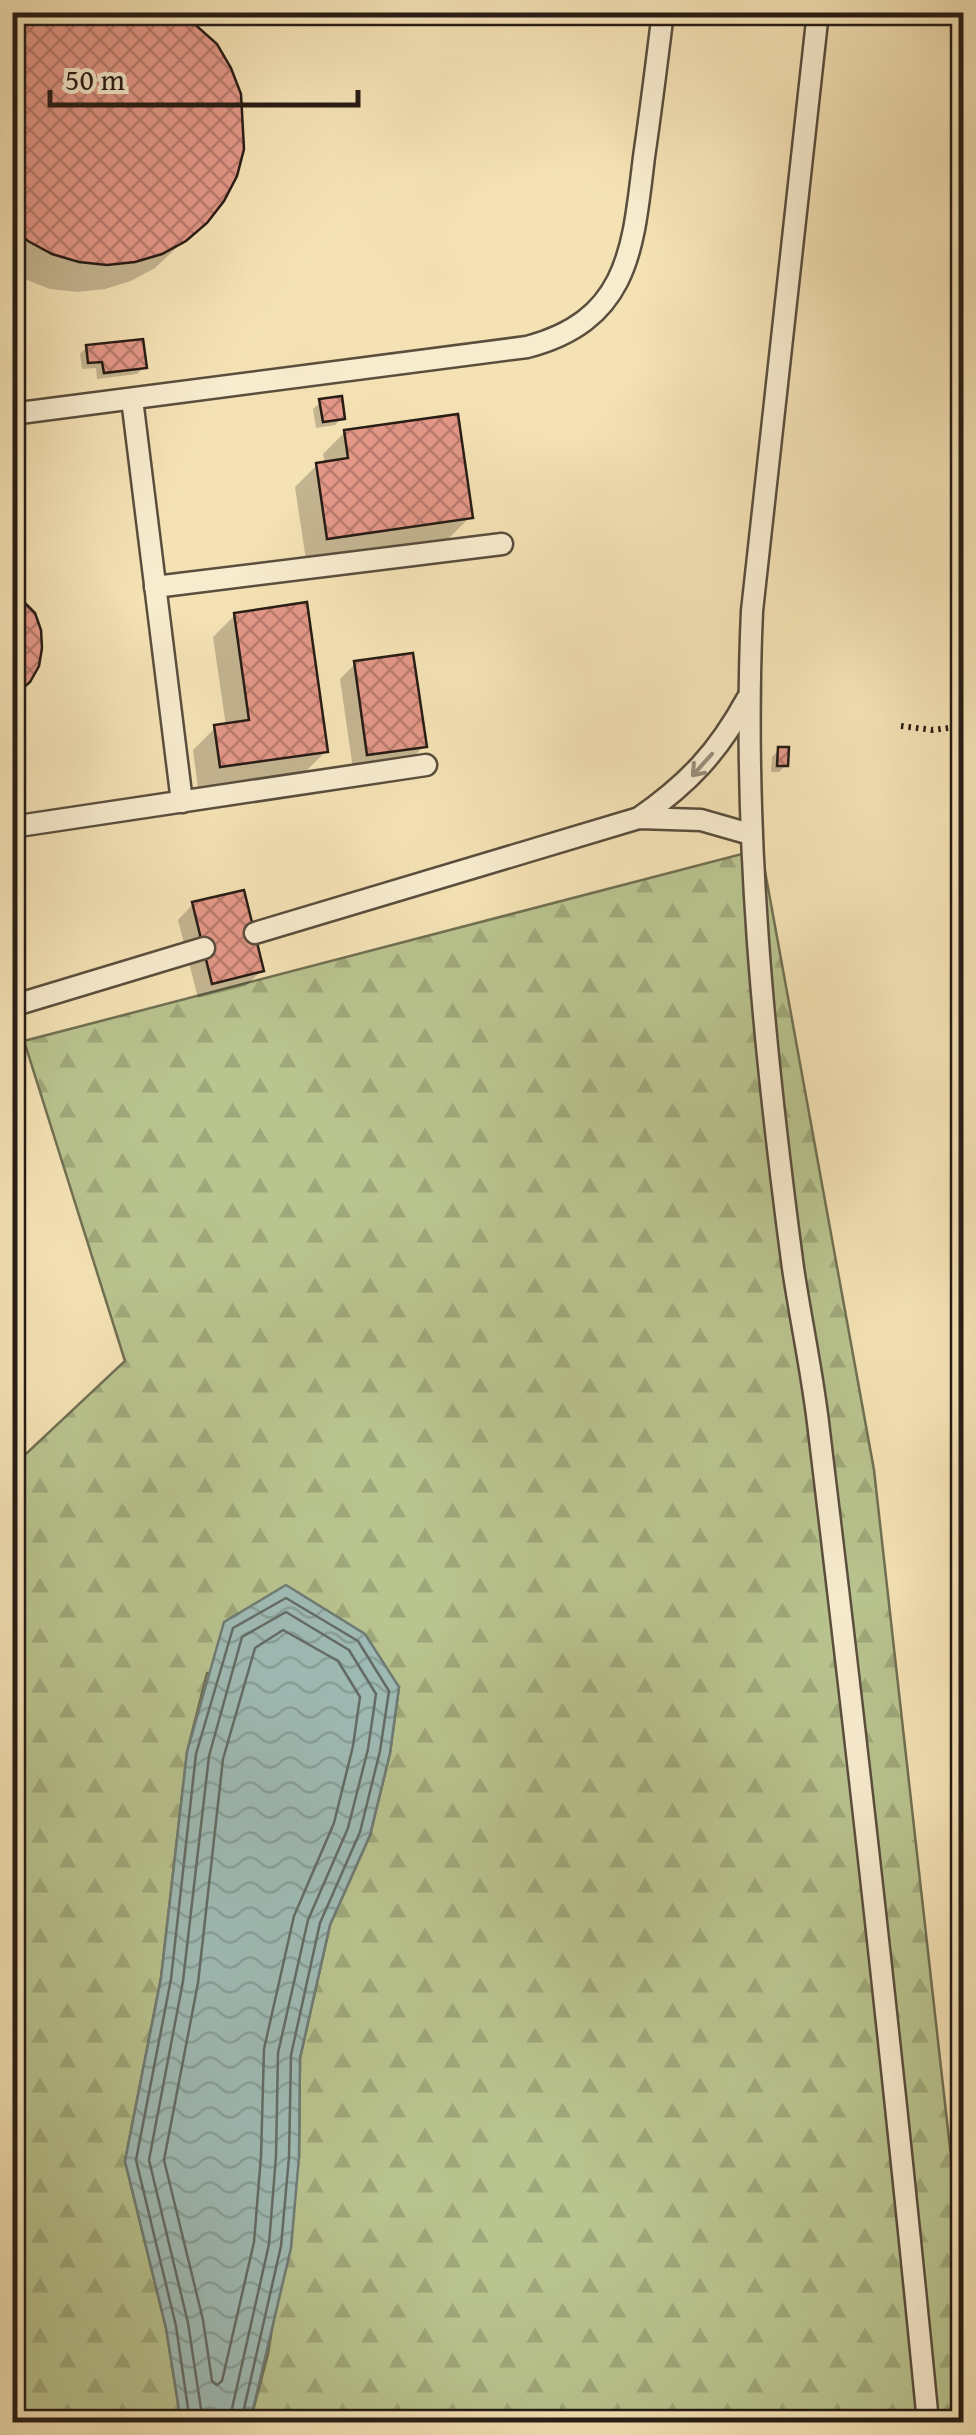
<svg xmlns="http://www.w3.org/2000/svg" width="976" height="2435" font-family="'Gentium Book Plus',serif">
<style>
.forest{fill:url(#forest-firs);stroke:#707052;stroke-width:2.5}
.water{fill:url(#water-waves);stroke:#6f7c76;stroke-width:2.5}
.shadow{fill:#0003}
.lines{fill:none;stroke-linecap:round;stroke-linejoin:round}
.shore{stroke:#636c66;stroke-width:2.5}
.building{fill:url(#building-cross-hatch);stroke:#271c15;stroke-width:2.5}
.service-casing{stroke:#5a4e3d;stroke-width:25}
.path{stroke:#271c15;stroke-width:6;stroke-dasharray:2.5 5;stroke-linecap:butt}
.service{stroke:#f8eccf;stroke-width:20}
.oneway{stroke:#9a8e7b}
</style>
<defs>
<pattern id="forest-firs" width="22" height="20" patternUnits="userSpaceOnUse" patternTransform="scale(2.5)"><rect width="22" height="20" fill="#b9c48f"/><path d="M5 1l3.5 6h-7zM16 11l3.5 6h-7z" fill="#9fa87a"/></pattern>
<pattern id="water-waves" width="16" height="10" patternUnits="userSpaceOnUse" patternTransform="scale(2.5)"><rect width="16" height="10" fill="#9fbcb7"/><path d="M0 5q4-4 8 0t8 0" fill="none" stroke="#89a19c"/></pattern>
<pattern id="building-cross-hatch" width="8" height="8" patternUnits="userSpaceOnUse" patternTransform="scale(2.5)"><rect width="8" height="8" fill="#e49888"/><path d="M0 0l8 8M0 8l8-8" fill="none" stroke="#b97b6e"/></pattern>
</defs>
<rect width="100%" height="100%" fill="#f4e2b5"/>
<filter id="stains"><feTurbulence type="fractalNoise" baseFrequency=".002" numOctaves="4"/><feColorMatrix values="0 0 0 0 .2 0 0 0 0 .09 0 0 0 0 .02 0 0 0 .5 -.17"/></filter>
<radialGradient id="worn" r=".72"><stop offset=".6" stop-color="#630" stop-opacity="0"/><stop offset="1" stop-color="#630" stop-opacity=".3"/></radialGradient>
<polygon class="forest" points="761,849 874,1470 963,2264 963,2422 250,2422 268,2354 299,2157 300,2058 330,1925 370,1835 390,1753 399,1687 207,1673 187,1752 161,1978 125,2161 166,2328 181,2422 13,2422 13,1466 125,1361 24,1041"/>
<polygon class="water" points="286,1585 365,1634 399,1687 390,1753 370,1835 330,1925 300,2058 299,2157 291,2248 250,2422 181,2422 166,2328 125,2161 161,1978 187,1752 224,1622"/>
<g class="shadow">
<polygon points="305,12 407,12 389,19 335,21"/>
<polygon points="12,32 205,221 155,268 131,281 105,289 78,292 50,289 12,274"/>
<polygon points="87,347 144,367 137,374 97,379 96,368 82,369 80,354"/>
<polygon points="321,402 342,418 335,425 316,428 313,409"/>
<polygon points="345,432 470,517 448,539 306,560 295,487 317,465 325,464 323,454"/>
<polygon points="235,615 326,751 304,773 198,788 193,750 215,728 226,726 213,637"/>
<polygon points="355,664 424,746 409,761 353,769 340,679"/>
<polygon points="779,750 786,765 779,772 771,772 772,757"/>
<polygon points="193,904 262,970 246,986 198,998 178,920"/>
</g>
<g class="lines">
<g class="shore">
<polygon points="283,1630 338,1661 360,1697 353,1746 334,1823 294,1916 264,2049 261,2156 254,2242 222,2381 217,2385 212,2381 203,2320 164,2160 198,1983 223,1759 255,1648"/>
<polyline points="190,2422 176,2326 136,2160 171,1979 196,1754 233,1628 286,1598 358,1641 389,1691 380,1751 360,1832 320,1923 291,2055 289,2157 281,2246 241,2422"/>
<polyline points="203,2422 188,2323 149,2160 183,1981 209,1756 242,1637 286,1612 349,1650 376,1694 368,1749 348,1828 308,1920 278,2053 276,2156 269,2244 229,2422"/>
</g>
</g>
<g class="building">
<polygon points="33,12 181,12 217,44 231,68 241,94 244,149 237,176 224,201 207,223 186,241 162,254 135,262 107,265 79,262 52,254 28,241 12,227 12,28"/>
<polygon points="143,339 147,368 104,373 102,362 88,363 86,345"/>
<polygon points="342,396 345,419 323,422 319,399"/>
<polygon points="458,414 473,518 327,539 316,463 348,458 344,430"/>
<polygon points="12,590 35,613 41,630 42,648 39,666 30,682 12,698"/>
<polygon points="307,602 328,752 220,767 214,725 249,720 234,613"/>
<polygon points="413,653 427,747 367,755 354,661"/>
<polygon points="778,747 789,747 788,766 777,766"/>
<polygon points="244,890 264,971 212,984 192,902"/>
</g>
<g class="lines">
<g class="service-casing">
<g id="service">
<path d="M818 12 752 611C742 831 764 1050 793 1268 801 1322 813 1376 819 1431 859 1761 896 2091 928 2422"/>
<polyline points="132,399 182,802"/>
<path d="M12 414 527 347C630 320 633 247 644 157 651 109 657 61 663 12"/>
<polyline points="155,587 502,544"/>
<path d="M639 818C689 783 718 752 747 699"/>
<polyline points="12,827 426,765"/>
<polyline points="255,933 639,818 701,820 750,834"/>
<polyline points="12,1006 204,948"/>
</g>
</g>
<polyline class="path" points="901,726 933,730 964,726"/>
<use href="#service" class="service"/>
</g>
<defs><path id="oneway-shaft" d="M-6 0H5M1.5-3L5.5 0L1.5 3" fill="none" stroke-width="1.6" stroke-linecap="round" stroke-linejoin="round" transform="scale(2.5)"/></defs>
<use class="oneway" href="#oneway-shaft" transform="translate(702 765) rotate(132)"/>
<rect width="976" height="2435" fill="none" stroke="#f4e2b5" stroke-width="50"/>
<rect x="15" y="15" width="946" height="2405" fill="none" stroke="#271c15" stroke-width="5"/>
<rect x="25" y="25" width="926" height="2385" fill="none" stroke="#271c15" stroke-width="2.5"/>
<path d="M50 90v15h308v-15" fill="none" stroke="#271c15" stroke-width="5"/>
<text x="65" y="90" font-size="30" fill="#271c15" stroke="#f8eccf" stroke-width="8" paint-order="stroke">50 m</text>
<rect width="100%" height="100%" filter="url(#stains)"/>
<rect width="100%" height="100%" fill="url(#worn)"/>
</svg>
